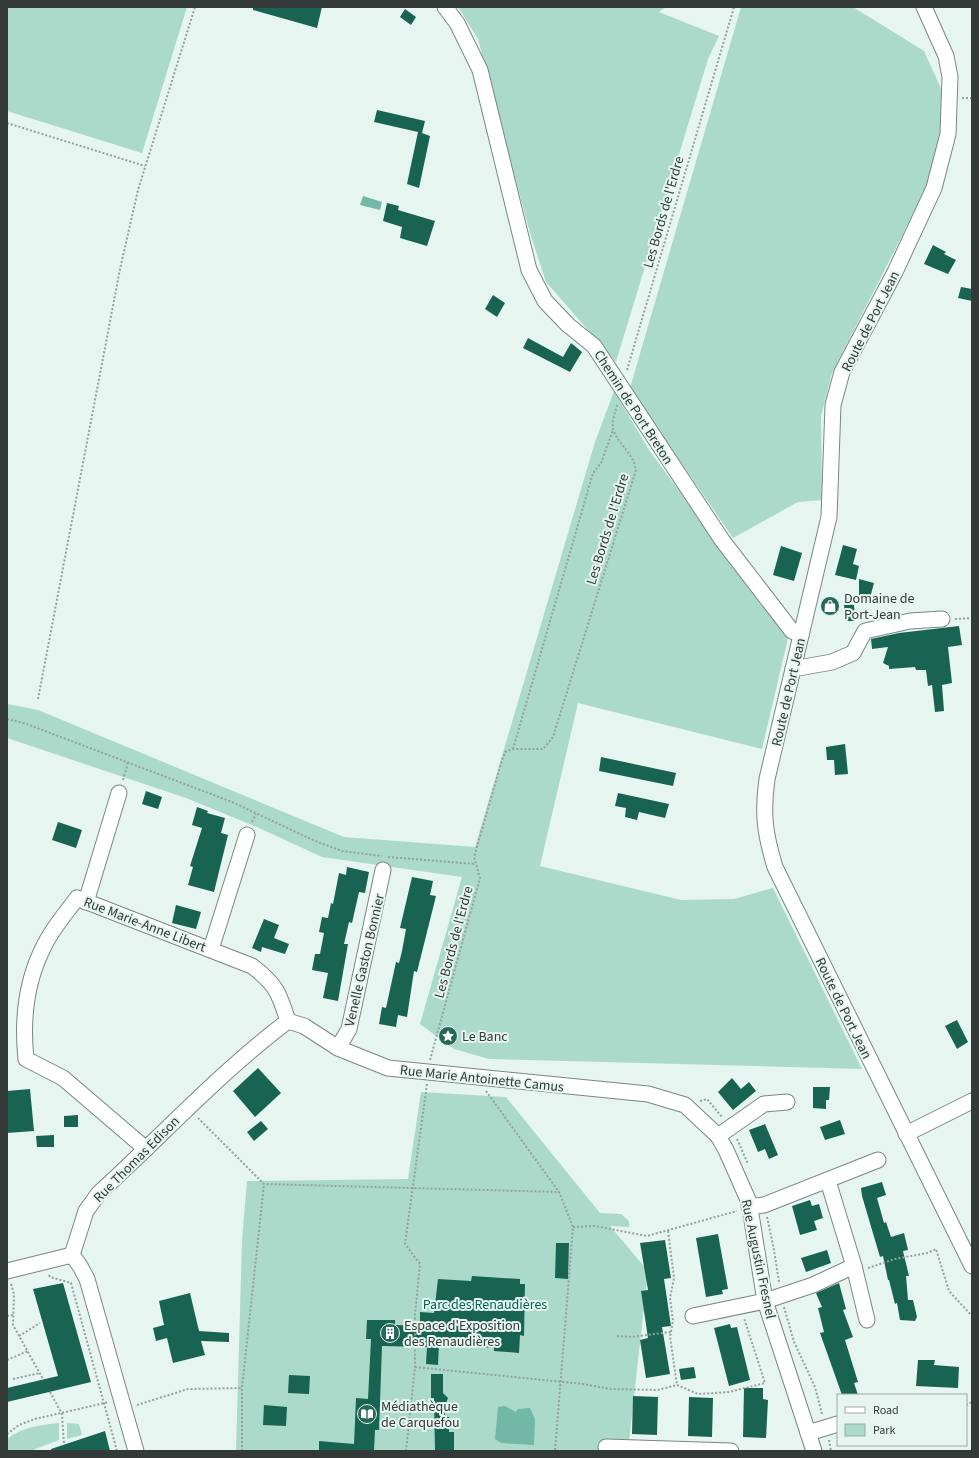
<svg xmlns="http://www.w3.org/2000/svg" width="979" height="1458" font-family="'Source Sans 3',sans-serif">
<style>
.green{fill:#abdacb}
.water{fill:#72b8a4}
.building{fill:#196352}
.lines{fill:none;stroke-linecap:round;stroke-linejoin:round}
.minor-casing{stroke:#798782;stroke-width:17}
.path{stroke:#95a09d;stroke-width:2;stroke-dasharray:2 2;stroke-linecap:butt}
.minor{stroke:#fff;stroke-width:15}
.labels{text-anchor:middle;stroke-width:4;stroke-linejoin:round;paint-order:stroke}
.street-label{font-size:14px;fill:#343a38;stroke:#e6f5f0}
.poi-label{font-size:14px;fill:#343a38;stroke:#e6f5f0;text-anchor:start}
.park-label{font-size:14px;fill:#046653;stroke:#e6f5f0}
</style>
<rect width="100%" height="100%" fill="#e6f5f0"/>
<g class="green">
<polygon points="7,7 187,7 142,153 7,111"/>
<polygon points="458,7 666,7 659,12 719,36 708,59 616,362 546,282 530,233 478,39"/>
<polygon points="741,7 853,7 924,51 944,95 944,127 928,185 832,373 821,416 822,500 798,502 733,538 630,388"/>
<polygon points="614,391 649,450 788,638 762,749 578,703 540,866 681,900 734,899 773,888 862,1069 489,1059 454,1049 420,1024 462,877 322,857 259,828 186,798 7,738 7,704 38,710 344,837 475,847 595,442"/>
<polygon points="421,1092 506,1097 600,1213 621,1214 629,1221 629,1227 610,1226 648,1271 628,1451 236,1451 242,1240 247,1181 408,1179"/>
<path d="M59 1423V1440L30 1451H7V1439C22 1427 40 1425 59 1423Z"/>
<polygon points="67,1423 79,1424 82,1435 67,1439"/>
</g>
<g class="water">
<polygon points="363,196 382,202 380,210 360,205"/>
<polygon points="505,1406 516,1412 518,1409 530,1408 535,1419 534,1445 501,1443 495,1439 498,1407"/>
</g>
<g class="building">
<polygon points="253,7 322,7 317,28 253,10"/>
<polygon points="405,9 416,17 411,25 400,17"/>
<polygon points="377,110 425,121 422,133 430,136 419,188 407,184 418,132 374,122"/>
<polygon points="387,203 399,206 398,210 435,221 427,246 400,238 402,227 383,221"/>
<polygon points="933,245 946,252 944,254 956,260 948,274 924,264"/>
<polygon points="961,287 972,289 972,301 958,298"/>
<polygon points="493,295 505,303 497,317 485,309"/>
<polygon points="528,338 563,357 571,343 582,352 570,372 523,348"/>
<polygon points="843,545 857,549 853,564 859,566 856,580 835,575"/>
<polygon points="781,546 802,553 794,581 773,575"/>
<polygon points="859,579 874,583 870,598 859,598"/>
<polygon points="844,604 854,605 855,621 845,621"/>
<polygon points="959,626 962,645 948,647 952,683 942,685 944,711 935,712 932,685 928,686 926,670 916,670 915,667 889,669 889,666 883,663 888,647 872,649 871,639 899,633"/>
<polygon points="845,744 848,774 835,775 834,760 827,760 826,747"/>
<polygon points="601,757 676,773 673,786 599,771"/>
<polygon points="146,791 162,797 158,809 142,804"/>
<polygon points="618,793 669,804 665,818 639,812 637,820 625,817 626,808 615,806"/>
<polygon points="197,807 208,811 207,813 225,818 221,833 228,835 214,892 188,885 193,867 190,866 202,828 192,825"/>
<polygon points="58,822 82,830 76,848 52,840"/>
<polygon points="347,867 369,872 365,893 359,892 352,923 349,922 344,944 348,944 338,1001 323,998 328,973 312,970 315,954 320,954 324,933 319,932 322,917 328,918 331,903 333,904 339,873 346,875"/>
<polygon points="412,877 433,881 430,895 436,896 417,972 414,971 407,1017 398,1015 396,1027 379,1024 382,1007 386,1008 396,962 399,963 402,951 406,929 400,928"/>
<polygon points="176,905 201,912 196,929 172,923"/>
<polygon points="264,919 279,925 274,938 289,944 285,954 262,947 261,952 252,948"/>
<polygon points="957,1020 968,1042 957,1049 945,1026"/>
<polygon points="258,1068 281,1093 255,1117 233,1091"/>
<polygon points="732,1078 741,1089 749,1082 756,1091 733,1110 718,1092"/>
<polygon points="813,1087 830,1087 829,1100 826,1100 826,1109 813,1108"/>
<polygon points="30,1089 34,1131 7,1133 7,1091"/>
<polygon points="78,1115 78,1127 64,1127 64,1116"/>
<polygon points="840,1120 845,1134 825,1140 820,1127"/>
<polygon points="261,1121 268,1129 254,1141 247,1132"/>
<polygon points="765,1124 778,1155 769,1159 765,1149 758,1152 749,1130"/>
<polygon points="54,1135 54,1147 37,1147 36,1136"/>
<polygon points="882,1182 886,1195 877,1198 884,1223 886,1222 891,1237 904,1233 908,1250 903,1251 909,1276 906,1276 908,1300 913,1300 917,1317 915,1321 900,1320 897,1303 895,1304 889,1280 888,1280 883,1256 880,1257 862,1196 861,1188"/>
<polygon points="810,1200 812,1206 819,1204 823,1218 814,1221 817,1230 800,1235 792,1206"/>
<polygon points="718,1234 728,1289 722,1290 723,1294 706,1297 696,1238"/>
<polygon points="665,1240 671,1278 664,1279 671,1326 662,1327 670,1374 646,1378 640,1340 648,1338 641,1291 648,1290 640,1243"/>
<polygon points="556,1243 569,1243 568,1279 555,1278"/>
<polygon points="827,1250 831,1263 806,1272 801,1258"/>
<polygon points="472,1276 520,1279 520,1284 525,1284 524,1336 520,1335 519,1353 494,1351 494,1348 439,1344 438,1365 426,1364 427,1347 382,1346 379,1430 375,1430 374,1451 319,1451 319,1441 354,1444 356,1398 368,1399 371,1339 366,1339 367,1320 395,1320 395,1325 420,1326 420,1312 434,1313 438,1279 471,1281"/>
<polygon points="63,1283 91,1382 7,1402 7,1388 58,1376 33,1289"/>
<polygon points="839,1283 846,1309 843,1310 853,1337 845,1340 858,1382 854,1383 858,1395 842,1395 820,1333 824,1332 818,1308 822,1307 816,1293"/>
<polygon points="190,1293 199,1331 229,1333 229,1342 201,1341 205,1355 173,1363 167,1338 156,1341 153,1328 164,1325 159,1301"/>
<polygon points="730,1324 731,1328 737,1327 750,1380 729,1386 714,1328"/>
<polygon points="918,1360 935,1360 934,1365 959,1367 958,1388 916,1386"/>
<polygon points="694,1367 696,1378 681,1380 679,1369"/>
<polygon points="431,1374 443,1374 443,1393 448,1398 445,1406 445,1417 449,1417 449,1432 454,1432 454,1451 435,1451 434,1398 431,1398"/>
<polygon points="289,1375 310,1376 309,1394 288,1393"/>
<polygon points="744,1388 763,1388 763,1399 768,1400 766,1438 743,1437"/>
<polygon points="633,1396 658,1397 657,1435 632,1434"/>
<polygon points="689,1397 713,1398 712,1437 688,1436"/>
<polygon points="264,1405 287,1407 286,1426 263,1425"/>
<polygon points="105,1431 110,1451 52,1451 51,1449"/>
</g>
<g class="lines">
<g class="minor-casing">
<g id="minor">
<polyline points="445,7 457,23 480,70 529,270 545,301 568,325 594,346 722,540 792,631 801,635"/>
<path d="M924 7 946 56 950 77 948 134 934 188 895 272 842 372 833 405 829 517 767 779C762 814 765 834 775 867L972 1266"/>
<polyline points="793,669 832,662 853,653 865,631 910,621 942,619"/>
<polyline points="86,902 119,793"/>
<polyline points="211,949 247,835"/>
<polyline points="288,1021 304,1026 338,1048 388,1068 648,1094 685,1105 718,1136 726,1150 749,1202 765,1301 814,1451"/>
<polyline points="338,1048 349,1029 383,870"/>
<polyline points="906,1134 972,1101"/>
<polyline points="718,1136 764,1104 787,1102"/>
<path d="M146 1149 63 1078 26 1059C22 1021 26 981 44 946 52 929 66 913 77 898L252 966C276 984 279 993 288 1021"/>
<polyline points="749,1207 764,1205 878,1160"/>
<path d="M72 1255 86 1211 99 1193C162 1136 220 1072 288 1021"/>
<polyline points="72,1255 80,1266 87,1279 136,1451"/>
<polyline points="854,1266 867,1320"/>
<polyline points="7,1271 72,1255"/>
<polyline points="693,1316 765,1301 813,1285 854,1266 828,1181"/>
<polyline points="808,1433 838,1424"/>
<polyline points="606,1447 731,1451"/>
</g>
</g>
<g class="path">
<polyline points="962,98 972,98"/>
<polyline points="7,123 145,166"/>
<polyline points="627,370 734,7"/>
<polyline points="955,619 972,618"/>
<polyline points="38,699 120,269 138,190 195,7"/>
<polyline points="7,719 24,723 232,802 313,840 342,851 382,856"/>
<polyline points="513,749 593,473 601,463 613,430"/>
<polyline points="123,780 128,762"/>
<polyline points="252,822 256,814"/>
<polyline points="388,857 475,864"/>
<path d="M430 1060 480 878 474 857 502 760 505 752 513 749H543L553 737 636 470C633 452 615 441 613 428 612 420 615 413 617 405"/>
<polyline points="486,1091 559,1192 573,1227 555,1451"/>
<polyline points="700,1101 707,1099 722,1117"/>
<polyline points="198,1118 264,1184 559,1192"/>
<polyline points="737,1139 748,1164"/>
<polyline points="767,1217 774,1250 779,1282"/>
<polyline points="573,1227 595,1226 647,1236 737,1211"/>
<polyline points="668,1231 674,1278 670,1298 673,1321 670,1337 677,1385"/>
<polyline points="868,1268 895,1259 927,1253 936,1249 949,1291 972,1316"/>
<polyline points="49,1275 50,1277 71,1283 117,1451"/>
<polyline points="11,1284 14,1294 13,1325 43,1379"/>
<polyline points="784,1307 794,1342 815,1387 822,1414"/>
<polyline points="7,1316 13,1315"/>
<polyline points="19,1336 40,1323"/>
<polyline points="617,1336 631,1337 671,1332"/>
<polyline points="7,1360 28,1351"/>
<polyline points="415,1367 583,1384 611,1389 658,1390 677,1385 698,1394 729,1392 765,1383 744,1318"/>
<polyline points="13,1379 40,1373"/>
<polyline points="50,1392 62,1414 64,1445"/>
<polyline points="137,1405 188,1389 242,1388"/>
<polyline points="966,1405 972,1402"/>
<polyline points="7,1434 19,1425 35,1419 109,1402"/>
<polyline points="829,1440 831,1451"/>
<polyline points="242,1451 242,1388 264,1184"/>
<polyline points="406,1451 415,1367 415,1315 420,1264 405,1244 427,1084"/>
</g>
<use href="#minor" class="minor"/>
</g>
<defs>
<g id="shop-disc" transform="scale(1)"><circle r="9.5" fill="#266858" stroke="#e6f5f0"/><path d="M-5-2.5h2.3a2.7 3.5 0 0 1 5.4 0H5L5.5 6h-11ZM-1.5-2.5h3a1.5 2.3 0 0 0-3 0Z" fill="#fff"/></g>
<g id="sight-disc" transform="scale(1)"><circle r="9.5" fill="#266858" stroke="#e6f5f0"/><path d="M0-6L1.8-2.2L6-1.7L2.9 1.2L3.7 5.4L0 3.3L-3.7 5.4L-2.9 1.2L-6-1.7L-1.8-2.2Z" fill="#fff"/></g>
<g id="building-disc" transform="scale(1)"><circle r="9.5" fill="#266858" stroke="#e6f5f0"/><path d="M-4-6H4V6H1V3H-1V6H-4ZM-2.5-4.3h1.7v1.8h-1.7ZM.8-4.3h1.7v1.8H.8ZM-2.5-1h1.7V.8h-1.7ZM.8-1h1.7V.8H.8Z" fill="#fff"/></g>
<g id="library-disc" transform="scale(1)"><circle r="9.5" fill="#266858" stroke="#e6f5f0"/><path d="M-6-4Q-3-5.5-.7-3.5V5Q-3 3-6 4ZM6-4Q3-5.5 .7-3.5V5Q3 3 6 4Z" fill="#fff"/></g>
</defs>
<g fill-rule="evenodd">
<use href="#shop-disc" x="830" y="606"/>
<use href="#sight-disc" x="448" y="1036"/>
<use href="#building-disc" x="390" y="1333"/>
<use href="#library-disc" x="367" y="1414"/>
</g>
<g class="labels">
<g class="street-label">
<text transform="translate(663 212) rotate(-74)" y="5">Les Bords de l'Erdre</text>
<text transform="translate(870 321) rotate(-63)" y="5">Route de Port Jean</text>
<text transform="translate(634 407) rotate(57)" y="5">Chemin de Port Breton</text>
<text transform="translate(607 529) rotate(-73)" y="5">Les Bords de l'Erdre</text>
<text transform="translate(788 692) rotate(-77)" y="5">Route de Port Jean</text>
<text transform="translate(145 924) rotate(21)" y="5">Rue Marie-Anne Libert</text>
<text transform="translate(453 942) rotate(-75)" y="5">Les Bords de l'Erdre</text>
<text transform="translate(364 960) rotate(-77)" y="5">Venelle Gaston Bonnier</text>
<text transform="translate(844 1008) rotate(64)" y="5">Route de Port Jean</text>
<text transform="translate(482 1078) rotate(6)" y="5">Rue Marie Antoinette Camus</text>
<text transform="translate(136 1159) rotate(-45)" y="5">Rue Thomas Edison</text>
<text transform="translate(759 1259) rotate(78)" y="5">Rue Augustin Fresnel</text>
</g>
<g class="poi-label">
<text x="844" y="603">Domaine de<tspan x="844" dy="16">Port-Jean</tspan></text>
<text x="462" y="1041">Le Banc</text>
<text x="404" y="1330">Espace d'Exposition<tspan x="404" dy="16">des Renaudières</tspan></text>
<text x="381" y="1411">Médiathèque<tspan x="381" dy="16">de Carquefou</tspan></text>
</g>
<g class="park-label">
<text x="485" y="1309">Parc des Renaudières</text>
</g>
</g>
<rect width="979" height="1458" fill="none" stroke="#343a38" stroke-width="16"/>
<rect x="837" y="1394" width="130" height="52" fill="#e6f5f0" stroke="#9faaa6"/>
<rect x="845" y="1407" width="20" height="6" fill="#ffffff" stroke="#9faaa6"/>
<text x="873" y="1414" font-size="12" fill="#343a38">Road</text>
<rect x="845" y="1424" width="20" height="12" fill="#abdacb" stroke="#9faaa6"/>
<text x="873" y="1434" font-size="12" fill="#343a38">Park</text>
</svg>
